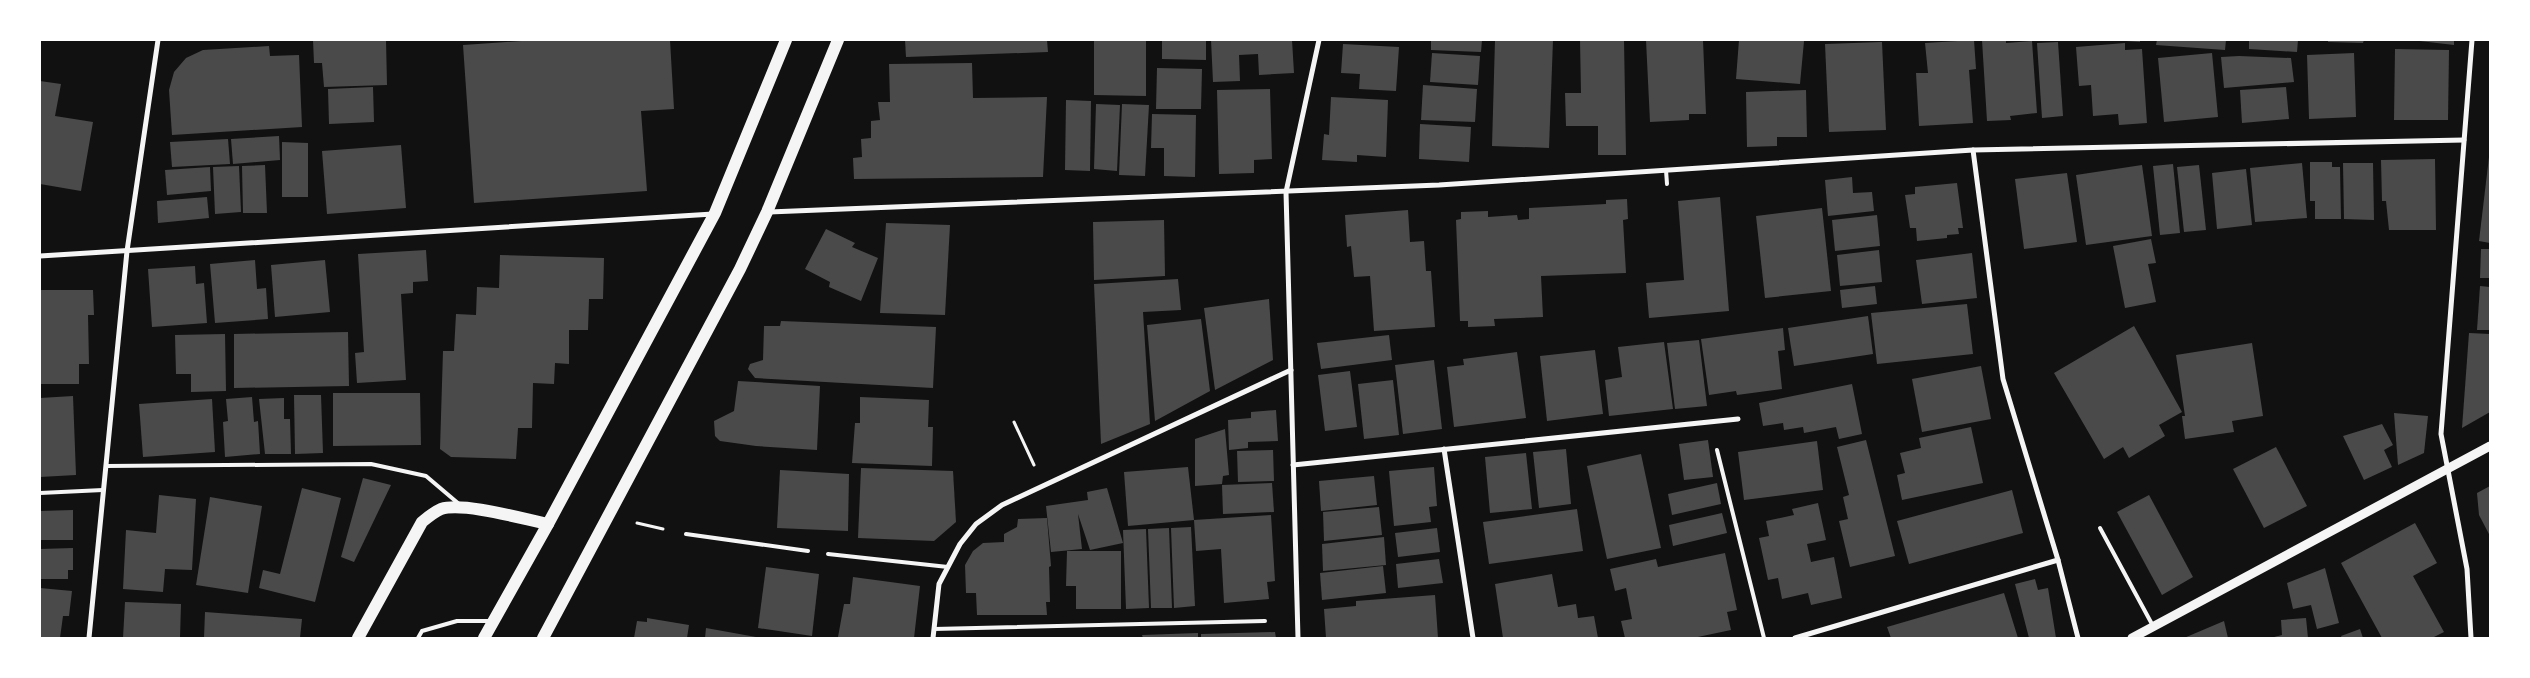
<svg xmlns="http://www.w3.org/2000/svg" width="2530" height="678" font-family="'DM Sans',sans-serif">
<style>
.building{fill:#4a4a4a}
.lines{fill:none;stroke-linecap:round;stroke-linejoin:round}
.path{stroke:#f5f5f5;stroke-width:3}
.service{stroke:#f5f5f5;stroke-width:4}
.minor{stroke:#f5f5f5;stroke-width:5}
.tertiary{stroke:#f5f5f5;stroke-width:9}
.primary{stroke:#f5f5f5;stroke-width:12}
</style>
<rect width="100%" height="100%" fill="#111"/>
<g class="building">
<polygon points="313,40 386,40 387,85 324,87 322,63 314,63"/>
<polygon points="535,40 670,40 674,109 641,111 647,191 474,203 463,45"/>
<polygon points="905,40 1047,40 1048,52 906,57"/>
<polygon points="1094,40 1146,40 1146,96 1094,95"/>
<polygon points="1162,40 1206,40 1206,60 1162,59"/>
<polygon points="1211,40 1292,40 1294,73 1259,75 1258,54 1239,55 1240,81 1213,82"/>
<polygon points="1431,40 1482,40 1481,52 1431,50"/>
<polygon points="1495,40 1553,40 1549,148 1492,146"/>
<polygon points="1580,40 1624,40 1626,155 1598,155 1598,126 1566,126 1565,93 1581,93"/>
<polygon points="1646,40 1703,40 1706,114 1689,114 1689,120 1650,122"/>
<polygon points="1739,40 1804,41 1800,84 1736,79"/>
<polygon points="1974,40 1976,69 1969,70 1973,123 1919,126 1916,73 1928,73 1925,43"/>
<polygon points="1982,40 2006,40 2006,43 2032,41 2037,113 2010,116 2011,120 1987,121"/>
<polygon points="2126,40 2140,40 2140,42 2126,41"/>
<polygon points="2157,40 2226,40 2225,50 2156,45"/>
<polygon points="2249,40 2298,40 2297,52 2249,49"/>
<polygon points="2328,40 2364,40 2363,43 2328,42"/>
<polygon points="2411,40 2454,40 2454,45"/>
<polygon points="1882,42 1886,130 1829,132 1825,44"/>
<polygon points="2058,42 2063,116 2042,118 2037,43"/>
<polygon points="2125,43 2125,50 2142,49 2147,123 2119,125 2118,114 2093,116 2091,85 2079,86 2076,47"/>
<polygon points="1343,44 1399,47 1396,91 1359,89 1360,74 1341,73"/>
<polygon points="269,46 270,56 299,55 302,127 172,135 169,90 174,72 186,58 203,50"/>
<polygon points="2395,49 2449,50 2448,120 2394,120"/>
<polygon points="1432,53 1480,56 1478,85 1430,82"/>
<polygon points="2212,53 2218,117 2164,122 2158,58"/>
<polygon points="2354,53 2356,117 2309,119 2307,55"/>
<polygon points="2239,56 2291,58 2294,82 2224,88 2221,57"/>
<polygon points="972,63 973,98 1047,97 1043,177 854,179 853,158 862,157 861,139 871,138 871,121 880,120 878,102 890,102 889,64"/>
<polygon points="1157,68 1202,69 1201,109 1156,109"/>
<polygon points="40,81 61,84 55,116 93,122 81,191 40,184"/>
<polygon points="1423,85 1477,89 1475,122 1421,120"/>
<polygon points="373,87 374,122 329,124 328,89"/>
<polygon points="2286,87 2289,119 2242,123 2240,90"/>
<polygon points="1270,89 1272,159 1254,160 1254,173 1219,174 1217,90"/>
<polygon points="1806,90 1807,137 1777,137 1777,146 1747,147 1746,92"/>
<polygon points="1331,97 1388,100 1386,157 1357,155 1357,162 1322,160 1324,134 1329,135"/>
<polygon points="1066,100 1091,101 1090,171 1065,170"/>
<polygon points="1096,104 1120,105 1117,171 1094,169"/>
<polygon points="1122,104 1149,105 1145,176 1119,175"/>
<polygon points="1152,114 1196,115 1195,177 1164,176 1164,148 1151,148"/>
<polygon points="1420,124 1471,127 1469,162 1419,159"/>
<polygon points="279,136 280,160 233,164 231,139"/>
<polygon points="228,139 230,164 172,167 170,142"/>
<polygon points="282,142 308,143 308,197 282,197"/>
<polygon points="401,145 406,208 327,214 322,151"/>
<polygon points="2489,157 2490,157 2490,243 2479,241"/>
<polygon points="2435,159 2436,230 2389,230 2386,201 2382,201 2381,160"/>
<polygon points="2310,162 2332,162 2332,167 2340,167 2341,219 2315,219 2315,201 2310,201"/>
<polygon points="2302,163 2307,218 2255,222 2250,168"/>
<polygon points="2343,163 2373,163 2374,220 2344,219"/>
<polygon points="2173,164 2180,233 2160,235 2153,166"/>
<polygon points="265,165 267,213 243,213 242,166"/>
<polygon points="2142,165 2152,236 2086,245 2076,175"/>
<polygon points="2199,165 2206,230 2184,232 2177,167"/>
<polygon points="239,166 241,212 215,214 213,167"/>
<polygon points="210,167 211,191 167,195 165,170"/>
<polygon points="2246,169 2252,225 2217,229 2212,173"/>
<polygon points="2067,173 2077,242 2024,249 2015,179"/>
<polygon points="1852,177 1853,193 1872,192 1874,211 1828,216 1825,180"/>
<polygon points="1957,183 1963,228 1958,228 1959,234 1947,235 1947,238 1917,241 1916,228 1910,228 1905,195 1915,194 1915,187"/>
<polygon points="207,197 209,218 158,223 157,201"/>
<polygon points="1720,197 1729,311 1649,318 1646,283 1684,280 1678,201"/>
<polygon points="1627,199 1628,219 1623,220 1626,273 1541,276 1543,317 1494,319 1495,326 1468,327 1468,321 1460,321 1456,220 1461,219 1461,212 1488,211 1488,217 1517,215 1518,220 1529,219 1529,208 1606,204 1606,200"/>
<polygon points="1822,208 1831,291 1765,298 1756,216"/>
<polygon points="1408,210 1410,242 1424,241 1426,271 1431,271 1435,327 1374,331 1370,276 1354,277 1351,246 1347,247 1345,215"/>
<polygon points="1877,215 1880,246 1835,251 1832,220"/>
<polygon points="1164,220 1165,276 1094,280 1093,222"/>
<polygon points="886,223 950,225 945,315 880,313"/>
<polygon points="826,229 855,243 852,247 878,258 861,301 829,287 830,282 805,269"/>
<polygon points="2151,239 2156,263 2148,264 2156,302 2125,308 2113,246"/>
<polygon points="2481,249 2490,249 2490,278 2480,278"/>
<polygon points="426,250 428,281 413,282 413,293 401,294 406,380 357,383 355,353 364,352 358,254"/>
<polygon points="1879,250 1882,282 1840,286 1837,255"/>
<polygon points="1972,253 1977,298 1922,304 1916,260"/>
<polygon points="500,255 604,258 603,299 589,299 588,330 569,330 569,364 555,363 554,384 533,383 532,428 518,428 516,459 451,457 440,449 443,351 454,351 456,314 476,315 477,287 499,288"/>
<polygon points="255,260 257,289 266,288 268,319 215,323 210,264"/>
<polygon points="325,260 330,312 275,317 271,265"/>
<polygon points="195,266 196,284 204,283 207,323 152,327 148,269"/>
<polygon points="1178,279 1181,310 1143,312 1150,424 1101,444 1094,284"/>
<polygon points="1875,286 1877,304 1842,308 1840,290"/>
<polygon points="2480,286 2490,287 2490,330 2477,330"/>
<polygon points="40,290 93,290 94,315 88,315 89,364 79,364 79,384 40,384"/>
<polygon points="1269,299 1273,360 1215,390 1204,308"/>
<polygon points="1967,304 1973,354 1877,364 1871,313"/>
<polygon points="1868,316 1873,354 1794,366 1788,328"/>
<polygon points="1201,319 1210,391 1155,421 1147,325"/>
<polygon points="781,321 936,327 933,388 755,378 748,369 750,364 763,360 764,326 780,326"/>
<polygon points="2134,326 2182,412 2159,425 2165,436 2129,458 2123,447 2104,459 2054,373"/>
<polygon points="1783,328 1785,350 1778,351 1782,389 1737,395 1736,391 1709,395 1701,339"/>
<polygon points="348,332 349,386 234,388 234,334"/>
<polygon points="2469,333 2490,334 2490,412 2462,428"/>
<polygon points="225,334 226,391 191,392 191,374 176,374 175,335"/>
<polygon points="1389,335 1392,360 1321,369 1317,343"/>
<polygon points="1699,340 1707,406 1675,409 1667,343"/>
<polygon points="1664,342 1673,409 1609,416 1605,380 1622,377 1618,347"/>
<polygon points="2252,343 2263,416 2232,421 2234,432 2185,439 2182,416 2185,416 2176,355"/>
<polygon points="1595,350 1603,414 1547,421 1540,356"/>
<polygon points="1517,352 1526,418 1454,427 1447,367 1464,365 1463,359"/>
<polygon points="1434,360 1442,429 1403,434 1395,365"/>
<polygon points="1981,366 1991,419 1922,432 1912,379"/>
<polygon points="1350,371 1357,427 1325,431 1318,375"/>
<polygon points="1393,380 1399,435 1364,439 1358,384"/>
<polygon points="738,381 820,386 817,450 756,446 720,441 715,436 714,421 734,411"/>
<polygon points="1852,384 1862,434 1839,439 1836,427 1804,433 1803,427 1784,430 1783,423 1763,426 1759,403"/>
<polygon points="333,393 420,393 421,445 333,446"/>
<polygon points="294,395 321,395 323,453 295,454"/>
<polygon points="73,396 76,475 40,477 40,398"/>
<polygon points="252,397 254,422 258,421 260,454 225,457 223,422 228,421 226,399"/>
<polygon points="860,397 929,400 928,427 933,427 932,466 852,463 855,423 860,423"/>
<polygon points="284,398 284,419 290,419 291,454 265,454 259,399"/>
<polygon points="212,399 215,452 143,457 139,404"/>
<polygon points="1276,410 1278,441 1248,442 1248,448 1229,450 1228,420 1251,418 1251,412"/>
<polygon points="2394,413 2428,416 2424,453 2398,465"/>
<polygon points="2382,424 2393,445 2384,450 2392,467 2364,480 2343,436"/>
<polygon points="1971,427 1983,483 1902,500 1897,475 1905,473 1900,453 1921,448 1919,438"/>
<polygon points="1225,429 1229,475 1223,476 1222,484 1195,486 1195,439"/>
<polygon points="1708,440 1713,477 1684,480 1679,444"/>
<polygon points="1866,440 1895,556 1850,567 1839,521 1848,519 1843,497 1849,495 1837,447"/>
<polygon points="1817,441 1823,490 1744,500 1738,452"/>
<polygon points="2276,447 2307,506 2264,528 2233,469"/>
<polygon points="1566,449 1571,504 1539,508 1533,452"/>
<polygon points="1273,450 1274,481 1238,482 1237,451"/>
<polygon points="1526,453 1532,509 1490,513 1485,457"/>
<polygon points="1641,454 1661,548 1607,559 1587,466"/>
<polygon points="1188,467 1194,520 1128,526 1124,472"/>
<polygon points="1434,467 1437,506 1429,507 1431,522 1394,526 1389,471"/>
<polygon points="861,468 953,471 956,522 934,541 858,538"/>
<polygon points="780,470 849,474 848,531 777,528"/>
<polygon points="1374,476 1377,505 1321,511 1319,481"/>
<polygon points="363,478 391,485 354,562 341,557"/>
<polygon points="1272,483 1274,512 1223,514 1222,485"/>
<polygon points="1717,483 1721,504 1672,515 1668,494"/>
<polygon points="2490,486 2490,536 2479,515 2477,493"/>
<polygon points="302,488 341,498 315,602 259,588 263,570 280,574"/>
<polygon points="1107,488 1123,543 1090,550 1078,514 1082,549 1051,552 1046,506 1088,500 1087,492"/>
<polygon points="2012,490 2023,533 1909,564 1897,521"/>
<polygon points="159,495 196,499 192,570 165,569 163,592 123,589 126,530 156,533"/>
<polygon points="2149,495 2193,577 2162,595 2117,512"/>
<polygon points="210,497 262,506 248,593 196,585"/>
<polygon points="1818,503 1826,540 1807,544 1811,562 1834,557 1842,598 1811,605 1808,593 1782,599 1778,578 1768,580 1759,538 1769,536 1766,521 1794,515 1792,509"/>
<polygon points="1379,507 1382,535 1324,541 1323,512"/>
<polygon points="1577,509 1583,551 1489,564 1483,522"/>
<polygon points="73,510 73,540 40,540 40,511"/>
<polygon points="1722,513 1727,533 1673,546 1669,525"/>
<polygon points="1271,515 1275,581 1267,582 1269,599 1224,603 1221,549 1196,551 1194,520"/>
<polygon points="1047,518 1051,566 1049,567 1050,602 1046,602 1047,615 977,615 976,593 966,593 965,565 973,551 983,543 1004,542 1004,534 1017,527 1018,519"/>
<polygon points="2415,523 2437,563 2413,576 2444,632 2432,638 2382,638 2341,563"/>
<polygon points="1191,527 1195,606 1174,608 1171,528"/>
<polygon points="1169,528 1172,608 1151,608 1148,529"/>
<polygon points="1437,528 1440,552 1398,557 1395,533"/>
<polygon points="1146,529 1149,608 1126,609 1123,530"/>
<polygon points="1384,537 1386,565 1323,571 1322,544"/>
<polygon points="73,548 73,570 68,570 68,579 40,579 40,549"/>
<polygon points="1067,551 1121,551 1121,609 1076,609 1076,586 1066,586"/>
<polygon points="1725,553 1737,610 1727,612 1731,630 1693,638 1625,638 1621,621 1632,619 1626,588 1615,591 1610,569 1656,559 1658,567"/>
<polygon points="1439,559 1443,583 1398,588 1396,564"/>
<polygon points="1383,566 1386,593 1322,600 1320,573"/>
<polygon points="766,567 819,574 812,636 758,628"/>
<polygon points="2325,568 2339,623 2317,629 2311,605 2293,609 2287,583"/>
<polygon points="1552,574 1558,607 1576,604 1578,618 1594,616 1598,638 1503,638 1495,584"/>
<polygon points="853,577 920,586 914,638 838,637 844,604 850,604"/>
<polygon points="2035,579 2038,590 2048,588 2056,638 2029,638 2015,584"/>
<polygon points="40,588 72,591 69,616 63,616 60,638 40,638"/>
<polygon points="2004,593 2018,638 1891,638 1887,627"/>
<polygon points="1435,595 1438,638 1326,638 1324,609 1356,606 1356,601"/>
<polygon points="125,602 181,604 180,638 123,638"/>
<polygon points="205,612 302,619 300,638 204,638"/>
<polygon points="647,618 689,625 687,638 634,638 637,621 647,622"/>
<polygon points="2306,618 2308,638 2270,638 2282,635 2281,620"/>
<polygon points="2224,621 2228,638 2184,638"/>
<polygon points="706,628 756,637 756,638 705,638"/>
<polygon points="2360,629 2363,638 2342,638 2341,636"/>
<polygon points="1275,632 1276,638 1201,638 1201,634"/>
<polygon points="1198,633 1198,638 1143,638 1142,635"/>
</g>
<g class="lines">
<g class="path">
<polyline points="1014,422 1034,465"/>
<polyline points="637,523 663,529"/>
</g>
<g class="service">
<polyline points="1666,170 1667,184"/>
<polyline points="1717,450 1764,638"/>
<polyline points="106,466 371,464 426,476 459,504"/>
<polyline points="40,493 103,490"/>
<polyline points="2100,528 2153,626"/>
<polyline points="686,534 808,551"/>
<polyline points="828,554 948,567"/>
<polyline points="934,629 1265,621"/>
<polyline points="418,638 422,631 457,621 491,621"/>
</g>
<g class="minor">
<polyline points="1973,150 2003,379 2058,560 2078,638"/>
<polyline points="769,212 1439,185 1973,150 2464,140"/>
<polyline points="40,256 713,214"/>
<polyline points="1444,449 1473,638"/>
<polyline points="1293,465 1738,419"/>
<polyline points="89,638 127,251 158,40"/>
<polyline points="933,638 939,584 960,544 976,524 1002,505 1291,370"/>
<polyline points="1298,638 1286,192 1319,40"/>
<polyline points="1795,638 2058,560"/>
<polyline points="2471,638 2467,569 2441,434 2472,40"/>
</g>
<polyline class="tertiary" points="2132,638 2490,446"/>
<g class="primary">
<path d="M358 638 422 522C428 517 434 512 441 509 464 502 523 519 548 524"/>
<polyline points="484,638 548,524 715,213 786,40"/>
<polyline points="543,638 740,269 767,212 838,40"/>
</g>
</g>
<rect width="2530" height="678" fill="none" stroke="#ffffff" stroke-width="82"/>
</svg>
